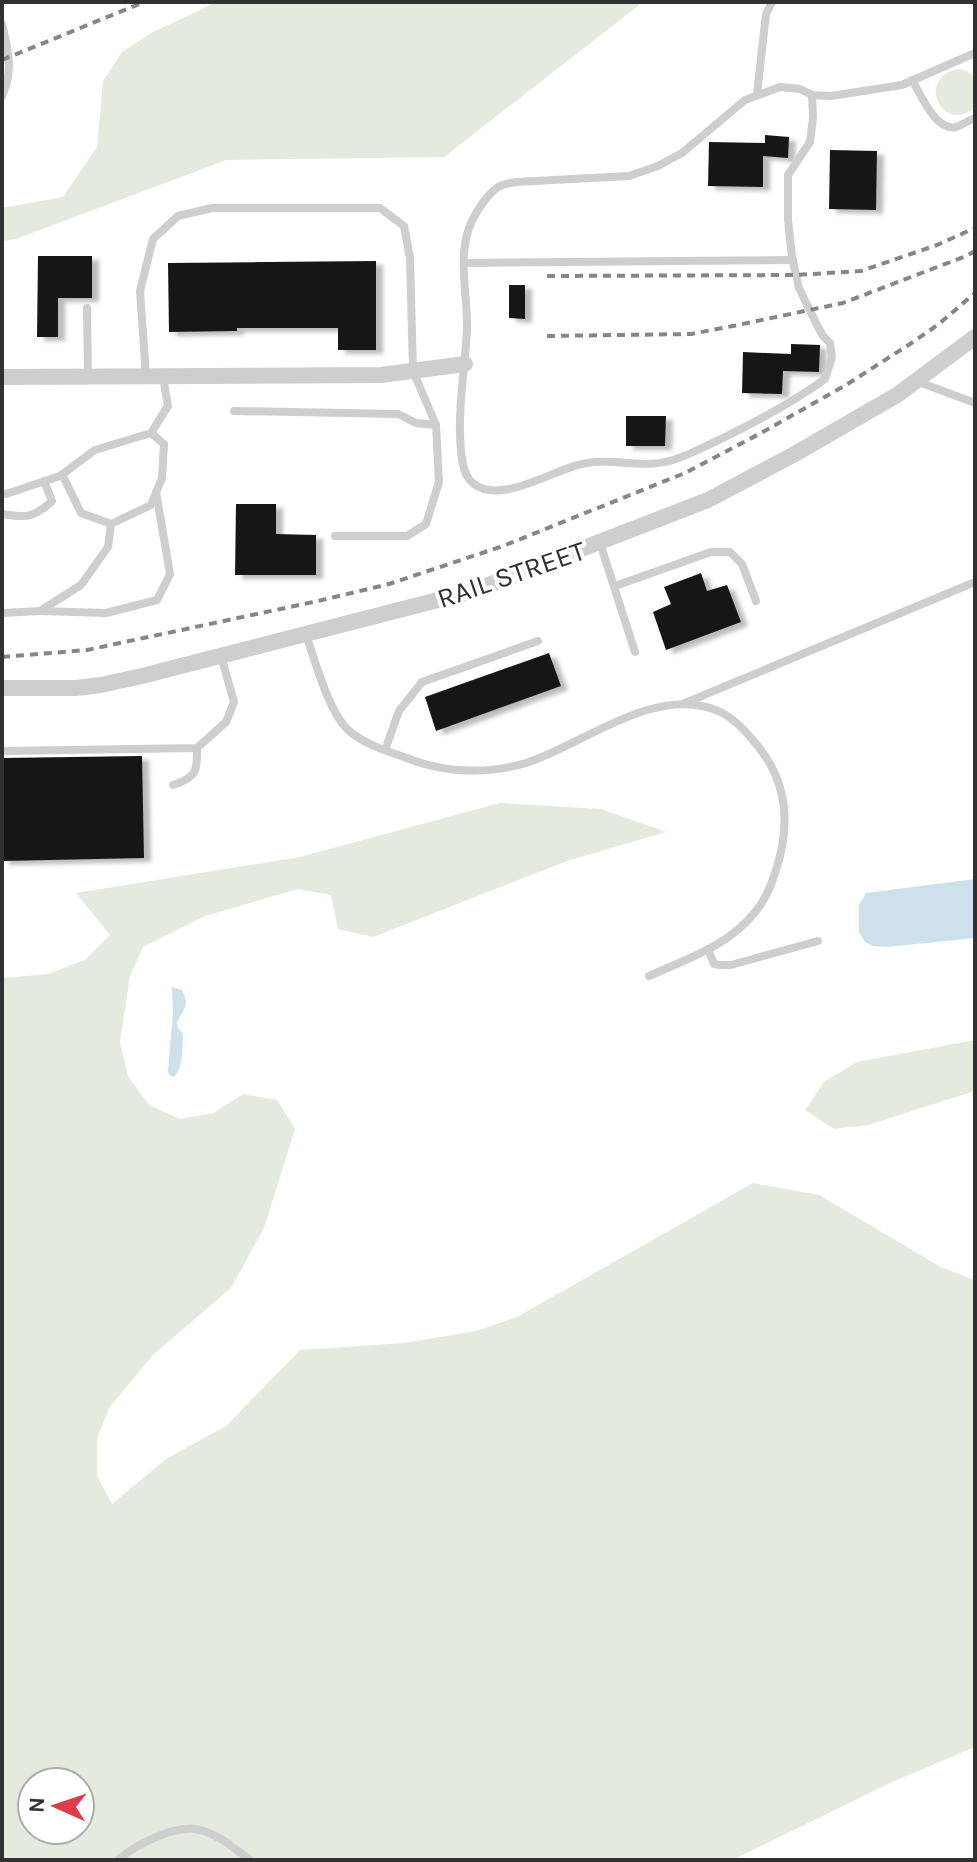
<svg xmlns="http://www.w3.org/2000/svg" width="977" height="1862" font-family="Karla,sans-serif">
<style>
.green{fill:#e4eadd;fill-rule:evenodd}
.water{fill:#cde0ec}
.building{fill:#181818;filter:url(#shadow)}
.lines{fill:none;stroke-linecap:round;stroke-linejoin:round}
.service{stroke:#cecece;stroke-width:8}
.minor{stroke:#cecece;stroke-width:16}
.rail{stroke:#868686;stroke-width:4;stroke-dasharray:8 6;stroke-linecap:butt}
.labels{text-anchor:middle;stroke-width:8;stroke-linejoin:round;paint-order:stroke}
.street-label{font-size:28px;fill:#313131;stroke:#fff}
</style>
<defs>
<filter id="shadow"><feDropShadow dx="7" dy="4" stdDeviation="2" flood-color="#0004"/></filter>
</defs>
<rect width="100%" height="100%" fill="#fff"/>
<g class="green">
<polygon points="217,2 643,2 444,157 226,160 16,239 2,241 2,208 63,197 97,147 103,81 122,52 153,32"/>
<path d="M959 69 967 71 975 77V108C940 135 916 75 959 69Z"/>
<path d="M500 803 601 809 666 832 567 861 373 937 338 929 331 895 298 889 205 916 143 947 130 976 120 1042 128 1076 149 1105 180 1119 214 1113 243 1094 277 1100 295 1129 264 1228 231 1288 154 1354 109 1408 97 1439V1476L112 1504 166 1459 226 1426 300 1350 404 1343 476 1331 517 1317 753 1183 819 1195 941 1267 972 1279 975 1278V1747L892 1782 732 1860H2V978L48 974 85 960 110 935 76 893 300 857ZM32 1782H80V1830H32Z"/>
<polygon points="975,1040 975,1091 868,1125 834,1129 805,1110 825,1081 857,1062"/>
</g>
<g class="water">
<polygon points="975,879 975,938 887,947 873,946 865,942 859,932 859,905 866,893"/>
<path d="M172 987 182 990C190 1005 184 1009 177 1022L178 1028 183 1034C182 1049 184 1066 174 1077L169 1075 168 1070 173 1013Z"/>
</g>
<g class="building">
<polygon points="765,135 789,137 788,158 763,156 763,187 708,186 709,142 765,143"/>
<polygon points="830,150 877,151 876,210 829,209"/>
<polygon points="38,256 92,256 92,298 58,298 58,337 37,337"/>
<polygon points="376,261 376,350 338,350 338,328 237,328 237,331 169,332 168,263"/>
<polygon points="509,285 525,285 525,319 509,318"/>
<polygon points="791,344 820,345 819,372 783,371 782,394 742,393 743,352 791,354"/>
<polygon points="626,416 666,416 665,446 626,446"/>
<polygon points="236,504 276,504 276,534 316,535 316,575 235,575"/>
<polygon points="701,573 707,591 727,585 741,622 666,650 653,612 671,604 664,587"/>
<polygon points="549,653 561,686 436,731 425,697"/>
<polygon points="142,756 144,858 2,861 2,758"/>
</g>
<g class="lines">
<g class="service">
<path d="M2 24C8 50 14 70 2 96"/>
<path d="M912 80C921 95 936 132 956 127 962 125 969 120 975 118"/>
<path d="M780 87 800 89 812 95 813 118 810 142 788 175V220L792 257 799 288 816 323 823 336 830 343 832 357 825 379C792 403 756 422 719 440 703 447 686 457 669 461 640 469 608 456 578 465 550 472 500 504 474 484 464 477 462 462 461 451 457 411 465 369 467 329 468 294 456 254 472 221 477 210 488 194 498 187 503 184 510 183 516 182L629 176 658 166 682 153 745 100Z"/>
<polyline points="757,94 766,14 772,2"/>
<polyline points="812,95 831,96 902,85 975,53"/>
<polyline points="464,263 793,260"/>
<polyline points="87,308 88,376"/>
<polyline points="146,376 140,291 153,239 178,216 212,208 380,208 404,226 410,258 413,371 436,425 439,482 426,524 407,536 335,536"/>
<polyline points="916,381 975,403"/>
<polyline points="234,411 398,414 416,423 436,425"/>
<polyline points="62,474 81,513 111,524 151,505 162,478 164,444 151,433"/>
<polyline points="2,494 6,494 60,476 95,450 151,433 168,406 163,377"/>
<path d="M2 514C26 518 34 518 52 501L44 481"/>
<polyline points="600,543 635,652"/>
<polyline points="615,586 711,552 730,552 742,564 756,601"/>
<polyline points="40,611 106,613 157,600 170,574 156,492"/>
<polyline points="2,613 40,611 81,585 108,547 111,524"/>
<path d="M306 635C315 660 328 710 347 729 364 745 391 752 412 760 447 773 490 774 526 763 582 745 652 687 713 709 729 714 741 726 751 738 788 778 792 824 775 873 771 886 765 900 756 911 730 945 687 959 649 976"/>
<polyline points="685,703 975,582"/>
<polyline points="385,750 399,711 422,682 538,641"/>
<polyline points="2,751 197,748 226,722 234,702 221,656"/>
<path d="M173 785C197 777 197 772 197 748"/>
<polyline points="708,949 714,964 720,965 731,965 818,941"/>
<path d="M118 1860C136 1844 176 1824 200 1830 219 1835 234 1848 250 1860"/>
</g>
<g class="minor">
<polyline points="2,377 381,375 465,364"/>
<polyline points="2,688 76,688 101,685 142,676 473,591 708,500 793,455 897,395 975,337"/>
</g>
<g class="rail">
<polyline points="2,60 144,2"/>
<polyline points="547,276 796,275 861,271 937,245 975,228"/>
<polyline points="547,336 691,334 733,326 843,303 966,256 975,251"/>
<polyline points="2,657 87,650 318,601 389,584 503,546 685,473 761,433 846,385 910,344 939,324 975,293"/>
</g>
</g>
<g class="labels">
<g class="street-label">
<text transform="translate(511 574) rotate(-19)" y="10">RAIL STREET</text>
</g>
</g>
<rect width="977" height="1862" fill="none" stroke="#313131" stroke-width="8"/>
<g transform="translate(56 1806) rotate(273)"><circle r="38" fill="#ffffff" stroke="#adadad" stroke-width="2"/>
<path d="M0-6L14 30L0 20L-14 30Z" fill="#df3b4b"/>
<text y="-12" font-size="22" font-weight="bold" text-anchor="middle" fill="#313131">N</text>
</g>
</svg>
